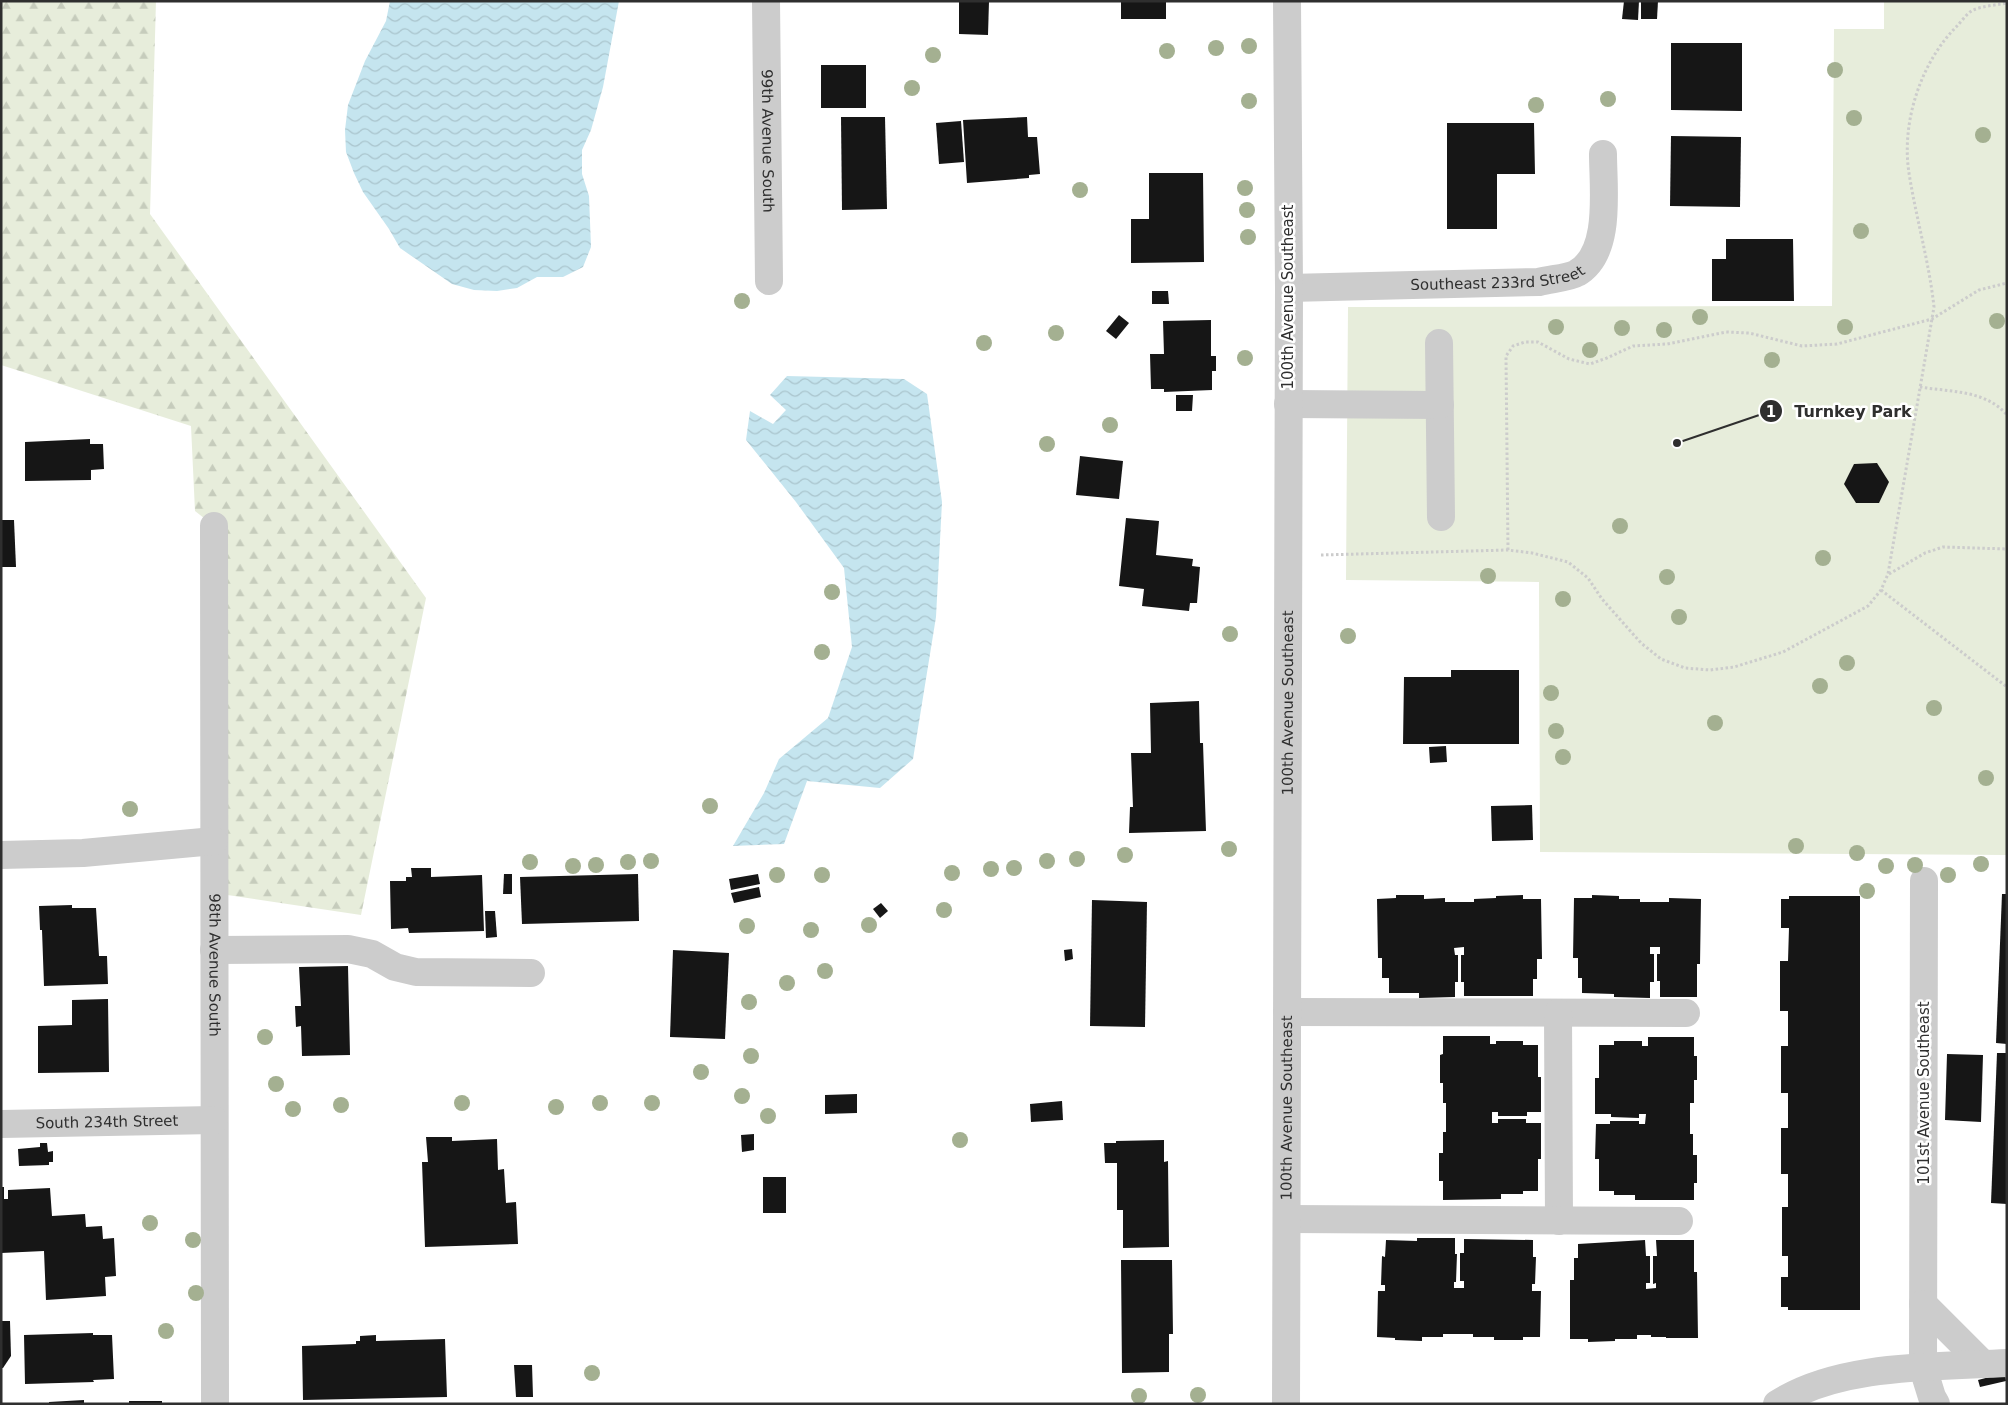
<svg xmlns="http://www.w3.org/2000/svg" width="2008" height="1405" font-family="'DejaVu Sans',sans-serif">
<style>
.forest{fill:url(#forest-firs)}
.green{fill:#e7eddb}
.water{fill:url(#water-waves)}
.building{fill:#161616}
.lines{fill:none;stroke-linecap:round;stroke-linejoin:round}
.path{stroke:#ccc;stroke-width:3;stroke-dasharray:2.5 2.5;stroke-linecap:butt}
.minor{stroke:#ccc;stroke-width:28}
.tree{fill:#a4b091}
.labels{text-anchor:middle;stroke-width:5;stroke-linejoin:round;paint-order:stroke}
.street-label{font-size:15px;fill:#2f2f2f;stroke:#fff}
.leader{fill:none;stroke:#2f2f2f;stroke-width:2}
.callout-dot{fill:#2f2f2f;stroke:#fff;stroke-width:2}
.mark-label{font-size:15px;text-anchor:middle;font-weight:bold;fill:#fff}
.callout-label{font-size:16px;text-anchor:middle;font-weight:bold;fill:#2f2f2f;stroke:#fff;stroke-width:5;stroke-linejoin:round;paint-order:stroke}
</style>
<defs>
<pattern id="forest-firs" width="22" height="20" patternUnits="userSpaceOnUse" patternTransform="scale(1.25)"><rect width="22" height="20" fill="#e7eddb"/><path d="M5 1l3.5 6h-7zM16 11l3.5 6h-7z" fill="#c6ccbc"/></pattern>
<pattern id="water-waves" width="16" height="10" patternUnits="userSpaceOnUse" patternTransform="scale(1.25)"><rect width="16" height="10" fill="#c5e5ef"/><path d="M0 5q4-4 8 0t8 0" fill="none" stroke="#aac5cd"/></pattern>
</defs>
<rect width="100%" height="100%" fill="#fff"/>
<polygon class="forest" points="1,1 156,1 150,214 426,598 361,915 214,893 214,526 195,511 191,426 1,365"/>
<polygon class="green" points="1884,1 2007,1 2007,855 1540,852 1539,582 1346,580 1348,307 1832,306 1834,29 1884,29"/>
<g class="water">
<polygon points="390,1 619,1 603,87 591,130 582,150 582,174 589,196 591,247 583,267 563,277 537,277 517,288 497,291 474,290 452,284 400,248 389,229 363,192 354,173 346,152 345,130 348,105 365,61 386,21"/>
<polygon points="787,376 904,379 927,394 942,502 936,617 913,759 880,788 807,781 784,844 733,846 764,793 779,759 828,718 852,647 844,568 796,502 746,440 750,411 773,424 786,410 770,395"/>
</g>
<g class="building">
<polygon points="959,1 989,1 988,35 959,34"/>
<rect x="1121" y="1" width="45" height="18"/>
<polygon points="1624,1 1639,1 1638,20 1622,19"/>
<polygon points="1641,1 1658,1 1657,19 1641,19"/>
<polygon points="1671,43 1742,43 1742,111 1671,110"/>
<rect x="821" y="65" width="45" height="43"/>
<polygon points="841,117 885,117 887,209 842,210"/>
<polygon points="1027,117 1028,137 1037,137 1040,174 1029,175 1029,178 967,183 963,120"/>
<polygon points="961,121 964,162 939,164 936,123"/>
<polygon points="1447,123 1534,123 1535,174 1497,174 1497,229 1447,229"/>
<polygon points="1671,136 1741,137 1740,207 1670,206"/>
<polygon points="1149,173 1203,173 1204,262 1131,263 1131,219 1149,219"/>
<polygon points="1726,239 1793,239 1794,301 1712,301 1712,259 1726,259"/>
<polygon points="1152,291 1168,291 1169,304 1152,304"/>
<polygon points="1119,315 1129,323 1116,339 1106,331"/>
<polygon points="1211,320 1211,356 1216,356 1216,371 1212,371 1212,390 1164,392 1164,389 1151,389 1150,354 1164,354 1163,321"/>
<polygon points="1176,395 1193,395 1192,411 1176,411"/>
<polygon points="90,439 90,444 103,444 104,469 91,470 91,480 25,481 25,442"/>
<polygon points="1080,456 1123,461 1119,499 1076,495"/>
<polygon points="1877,463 1889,482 1879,503 1856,503 1844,484 1854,464"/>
<polygon points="1126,518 1159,521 1156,555 1193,559 1192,566 1200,567 1197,603 1190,603 1189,611 1142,606 1144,589 1119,586"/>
<polygon points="1,520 14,520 16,567 1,567"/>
<polygon points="1451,670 1519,670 1519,744 1403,744 1404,677 1451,677"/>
<polygon points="1199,701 1200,743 1203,743 1206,831 1129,833 1130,807 1133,807 1131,753 1151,753 1150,703"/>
<polygon points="1446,746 1447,762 1430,763 1429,747"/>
<polygon points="1532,805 1533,840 1492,841 1491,806"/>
<polygon points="411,868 431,868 431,877 482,875 484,931 409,933 408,928 391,929 390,881 406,881 406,877 412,877"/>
<polygon points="504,874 512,874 512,894 503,894"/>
<polygon points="638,874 639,921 522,924 520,877"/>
<polygon points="758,874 760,884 731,890 729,879"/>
<polygon points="759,887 761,897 734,903 731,893"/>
<polygon points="2002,894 2007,894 2007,1044 1996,1043"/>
<polygon points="1396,895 1424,895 1424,899 1445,898 1445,902 1474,902 1474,899 1496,898 1496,896 1523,895 1523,899 1541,899 1542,959 1537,959 1537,979 1533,979 1533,996 1464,996 1464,982 1461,982 1461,955 1464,955 1464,947 1454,948 1455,955 1458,955 1458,982 1455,982 1455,997 1419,998 1419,993 1389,993 1389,978 1382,978 1382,958 1378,958 1377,899 1396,898"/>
<polygon points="1592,895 1619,896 1619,899 1640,899 1640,902 1669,902 1669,898 1701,899 1700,964 1697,964 1697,997 1660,997 1660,981 1657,981 1657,954 1660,954 1660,947 1650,947 1650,954 1654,954 1654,982 1650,982 1650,998 1614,997 1614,994 1582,993 1582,978 1578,978 1578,958 1573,958 1574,898 1592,898"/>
<polygon points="1789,896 1860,896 1860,1310 1788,1310 1788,1307 1781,1307 1781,1277 1788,1277 1788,1256 1782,1256 1782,1207 1788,1207 1788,1174 1781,1174 1781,1128 1788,1128 1788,1093 1781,1093 1781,1046 1788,1046 1788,1011 1780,1011 1780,961 1788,961 1789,928 1781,928 1781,899 1789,899"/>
<polygon points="1092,900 1147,902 1145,1027 1090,1026"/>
<polygon points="881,903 888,911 880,918 873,909"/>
<polygon points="72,905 72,908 96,908 99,956 107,956 108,984 44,986 42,930 40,930 39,906"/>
<polygon points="485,911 495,911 497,937 486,938"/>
<polygon points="1072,949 1073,959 1065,961 1064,950"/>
<polygon points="673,950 729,953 725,1039 670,1037"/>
<polygon points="348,966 350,1055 302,1056 301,1026 296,1027 295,1006 301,1006 299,967"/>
<polygon points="108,999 109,1072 38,1073 38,1026 72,1025 72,1000"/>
<polygon points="1443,1036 1490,1036 1490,1044 1496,1044 1496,1041 1523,1041 1523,1045 1538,1045 1538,1077 1541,1077 1541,1112 1527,1112 1527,1116 1498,1116 1498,1112 1492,1112 1492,1123 1498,1123 1498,1119 1526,1119 1526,1123 1541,1123 1541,1159 1538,1159 1538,1191 1523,1191 1523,1194 1501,1194 1501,1199 1443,1200 1443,1181 1439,1181 1439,1153 1443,1153 1443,1132 1446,1132 1446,1103 1443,1103 1443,1083 1440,1083 1440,1055 1443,1054"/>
<polygon points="1648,1037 1694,1037 1694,1056 1697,1056 1697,1080 1694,1080 1694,1103 1690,1103 1690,1134 1693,1134 1693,1155 1697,1155 1697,1183 1694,1183 1694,1200 1635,1200 1635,1195 1614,1195 1614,1191 1599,1191 1599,1159 1595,1159 1596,1124 1610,1124 1610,1121 1639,1121 1639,1124 1645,1124 1646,1114 1639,1114 1639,1118 1611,1117 1611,1114 1595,1114 1595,1078 1599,1078 1599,1045 1614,1045 1614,1041 1642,1041 1642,1046 1648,1046"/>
<polygon points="1997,1053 2007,1053 2007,1204 1991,1203"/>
<polygon points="1947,1054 1983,1055 1981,1122 1945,1120"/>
<polygon points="857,1094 857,1113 825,1114 825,1095"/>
<polygon points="1062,1101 1063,1120 1031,1122 1030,1104"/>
<polygon points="754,1134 754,1150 742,1152 741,1135"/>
<polygon points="426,1137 452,1137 452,1141 497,1139 498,1170 504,1169 506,1203 516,1202 518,1244 425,1247 422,1162 428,1162"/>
<polygon points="1164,1140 1164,1162 1168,1161 1169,1247 1123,1248 1123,1210 1117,1210 1117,1163 1105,1163 1104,1143 1116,1143 1116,1141"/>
<polygon points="40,1143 47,1143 48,1152 53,1151 53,1162 49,1162 49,1165 19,1166 18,1149 40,1147"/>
<rect x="763" y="1177" width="23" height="36"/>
<polygon points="1,1187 4,1187 4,1199 8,1199 8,1190 50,1188 52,1216 85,1214 86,1227 102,1226 103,1239 114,1238 116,1276 105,1277 106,1296 46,1300 44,1251 1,1253"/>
<polygon points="1417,1238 1455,1238 1455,1254 1457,1254 1456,1282 1454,1282 1454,1288 1464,1288 1464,1281 1460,1281 1460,1253 1464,1253 1464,1239 1533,1240 1533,1257 1536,1257 1535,1284 1532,1284 1532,1291 1541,1291 1540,1337 1523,1337 1523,1340 1494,1340 1494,1337 1473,1337 1473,1334 1443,1334 1443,1337 1422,1337 1422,1341 1395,1340 1395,1338 1377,1337 1378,1291 1385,1291 1385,1285 1381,1285 1382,1256 1385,1257 1386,1240 1417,1241"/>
<polygon points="1645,1240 1646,1256 1650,1256 1650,1283 1646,1283 1646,1289 1656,1288 1656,1283 1653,1284 1653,1256 1657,1256 1656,1240 1694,1240 1694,1272 1697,1272 1698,1338 1666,1338 1666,1337 1651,1337 1651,1335 1637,1335 1637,1339 1615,1339 1615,1341 1588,1342 1588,1339 1570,1339 1570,1280 1574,1280 1574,1258 1578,1258 1578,1244"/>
<polygon points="1121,1260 1172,1260 1173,1334 1169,1334 1169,1372 1122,1373"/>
<polygon points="1,1321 10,1321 11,1356 3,1368 1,1368"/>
<polygon points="93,1333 93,1335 112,1335 114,1379 93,1380 94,1382 25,1384 24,1335"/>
<polygon points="376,1335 376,1341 445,1339 447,1397 303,1400 302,1346 356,1344 356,1341 360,1341 360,1336"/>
<polygon points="514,1365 532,1365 533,1397 516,1397"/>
<polygon points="2005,1373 2006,1381 1980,1387 1978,1380"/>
<polygon points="84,1400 84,1404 49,1404 49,1402"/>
<rect x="129" y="1401" width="33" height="3"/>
</g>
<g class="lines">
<g class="path">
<path d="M1920 387C1950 392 1986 390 2007 415"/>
<polyline points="1508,550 1506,356 1513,346 1525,342 1538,342 1569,359 1590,364 1607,358 1633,346 1667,344 1726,332 1749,333 1802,346 1837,344 1932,319 1979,290 2007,283"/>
<path d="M1321 555 1508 550 1532 553 1568 562 1588 578 1602 599 1641 643 1661 659 1685 668 1710 670 1734 667 1783 652 1868 606 1881 590 1888 574 1934 307C1929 261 1916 218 1909 173 1901 122 1921 62 1957 26 1962 21 1967 13 1973 10 1983 6 1996 5 2007 3"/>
<polyline points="1889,574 1925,553 1943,547 2007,549"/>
<polyline points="1881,590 2007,687"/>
</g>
<g class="minor">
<path id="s1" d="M766 1 769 281"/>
<path id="s2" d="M1289 288 1539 282C1549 279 1569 278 1577 273 1612 253 1603 189 1603 154"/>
<polyline points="1439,343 1441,517"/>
<polyline points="1288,404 1440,405"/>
<path id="s3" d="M214 526 215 1404"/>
<polyline points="1,855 83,853 214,841"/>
<polyline points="1924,881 1923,1368 1932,1397 1936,1404"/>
<polyline points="214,950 348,949 372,954 395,967 416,972 531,973"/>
<polyline points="1287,1012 1686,1013"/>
<polyline points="1558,1013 1559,1221"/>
<path id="s4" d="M1 1124 214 1120"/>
<polyline points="1287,1219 1679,1221"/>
<polyline points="1923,1304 1983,1364"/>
<path id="s5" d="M1286 1404 1289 288 1287 1"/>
<path d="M1777 1404C1838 1364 1935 1367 2007 1363"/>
</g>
</g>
<g class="tree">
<circle cx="1249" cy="46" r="8"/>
<circle cx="1216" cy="48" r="8"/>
<circle cx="1167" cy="51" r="8"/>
<circle cx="933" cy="55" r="8"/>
<circle cx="1835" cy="70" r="8"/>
<circle cx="912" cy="88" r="8"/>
<circle cx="1608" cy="99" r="8"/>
<circle cx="1249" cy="101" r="8"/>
<circle cx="1536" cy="105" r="8"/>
<circle cx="1854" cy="118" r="8"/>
<circle cx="1983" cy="135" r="8"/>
<circle cx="1245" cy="188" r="8"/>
<circle cx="1080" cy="190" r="8"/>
<circle cx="1247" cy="210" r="8"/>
<circle cx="1861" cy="231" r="8"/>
<circle cx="1248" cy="237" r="8"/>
<circle cx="742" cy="301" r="8"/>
<circle cx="1700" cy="317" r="8"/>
<circle cx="1997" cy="321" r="8"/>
<circle cx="1556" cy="327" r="8"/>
<circle cx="1845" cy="327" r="8"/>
<circle cx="1622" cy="328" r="8"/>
<circle cx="1664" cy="330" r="8"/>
<circle cx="1056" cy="333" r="8"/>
<circle cx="984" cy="343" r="8"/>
<circle cx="1590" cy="350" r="8"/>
<circle cx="1245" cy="358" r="8"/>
<circle cx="1772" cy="360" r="8"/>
<circle cx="1110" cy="425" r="8"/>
<circle cx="1047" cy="444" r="8"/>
<circle cx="1620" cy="526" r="8"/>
<circle cx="1823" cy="558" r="8"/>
<circle cx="1488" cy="576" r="8"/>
<circle cx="1667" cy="577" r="8"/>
<circle cx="832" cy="592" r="8"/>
<circle cx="1563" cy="599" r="8"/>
<circle cx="1679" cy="617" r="8"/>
<circle cx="1230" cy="634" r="8"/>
<circle cx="1348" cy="636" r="8"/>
<circle cx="822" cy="652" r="8"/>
<circle cx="1847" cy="663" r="8"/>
<circle cx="1820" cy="686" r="8"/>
<circle cx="1551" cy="693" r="8"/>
<circle cx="1934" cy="708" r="8"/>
<circle cx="1715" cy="723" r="8"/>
<circle cx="1556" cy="731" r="8"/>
<circle cx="1563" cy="757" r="8"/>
<circle cx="1986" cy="778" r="8"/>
<circle cx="710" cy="806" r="8"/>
<circle cx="130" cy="809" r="8"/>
<circle cx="1796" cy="846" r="8"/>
<circle cx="1229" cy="849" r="8"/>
<circle cx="1857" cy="853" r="8"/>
<circle cx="1125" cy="855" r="8"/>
<circle cx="1077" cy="859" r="8"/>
<circle cx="651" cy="861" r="8"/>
<circle cx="1047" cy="861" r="8"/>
<circle cx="530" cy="862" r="8"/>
<circle cx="628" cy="862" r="8"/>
<circle cx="1981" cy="864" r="8"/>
<circle cx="596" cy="865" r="8"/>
<circle cx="1915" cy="865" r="8"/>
<circle cx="573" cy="866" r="8"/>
<circle cx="1886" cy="866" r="8"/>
<circle cx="1014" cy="868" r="8"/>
<circle cx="991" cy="869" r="8"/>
<circle cx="952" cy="873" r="8"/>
<circle cx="777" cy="875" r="8"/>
<circle cx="822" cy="875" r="8"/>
<circle cx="1948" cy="875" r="8"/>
<circle cx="1867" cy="891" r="8"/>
<circle cx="944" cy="910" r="8"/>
<circle cx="869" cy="925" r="8"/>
<circle cx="747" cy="926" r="8"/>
<circle cx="811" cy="930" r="8"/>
<circle cx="825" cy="971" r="8"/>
<circle cx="787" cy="983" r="8"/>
<circle cx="749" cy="1002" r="8"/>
<circle cx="265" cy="1037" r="8"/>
<circle cx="751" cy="1056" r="8"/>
<circle cx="701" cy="1072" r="8"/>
<circle cx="276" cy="1084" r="8"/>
<circle cx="742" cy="1096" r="8"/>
<circle cx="462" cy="1103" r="8"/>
<circle cx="600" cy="1103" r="8"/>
<circle cx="652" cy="1103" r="8"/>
<circle cx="341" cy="1105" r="8"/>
<circle cx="556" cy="1107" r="8"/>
<circle cx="293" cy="1109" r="8"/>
<circle cx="768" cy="1116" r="8"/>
<circle cx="960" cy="1140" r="8"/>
<circle cx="150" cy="1223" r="8"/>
<circle cx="193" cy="1240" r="8"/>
<circle cx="196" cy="1293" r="8"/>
<circle cx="166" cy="1331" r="8"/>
<circle cx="592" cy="1373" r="8"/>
<circle cx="1198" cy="1395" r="8"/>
<circle cx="1139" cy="1396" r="8"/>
</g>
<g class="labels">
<g class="street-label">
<text dy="5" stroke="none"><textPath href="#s1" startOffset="140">99th Avenue South</textPath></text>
<text dy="5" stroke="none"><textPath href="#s2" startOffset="209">Southeast 233rd Street</textPath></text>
<text transform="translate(1288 297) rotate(-90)" y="5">100th Avenue Southeast</text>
<text dy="5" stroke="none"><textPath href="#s5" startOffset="701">100th Avenue Southeast</textPath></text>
<text dy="5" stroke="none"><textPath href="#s3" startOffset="439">98th Avenue South</textPath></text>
<text transform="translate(1924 1093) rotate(-90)" y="5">101st Avenue Southeast</text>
<text dy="5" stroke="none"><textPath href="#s5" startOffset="296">100th Avenue Southeast</textPath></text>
<text dy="5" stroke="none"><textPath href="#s4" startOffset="106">South 234th Street</textPath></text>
</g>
</g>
<path class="leader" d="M1677 443L1771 411"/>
<g class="callout-dot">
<circle cx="1677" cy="443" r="5"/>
<circle cx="1771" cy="411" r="12"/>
</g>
<g class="mark-label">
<text x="1771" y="417">1</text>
</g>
<g class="callout-label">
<text x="1853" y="417">Turnkey Park</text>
</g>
<rect width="2008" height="1405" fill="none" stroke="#2f2f2f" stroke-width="5"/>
</svg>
